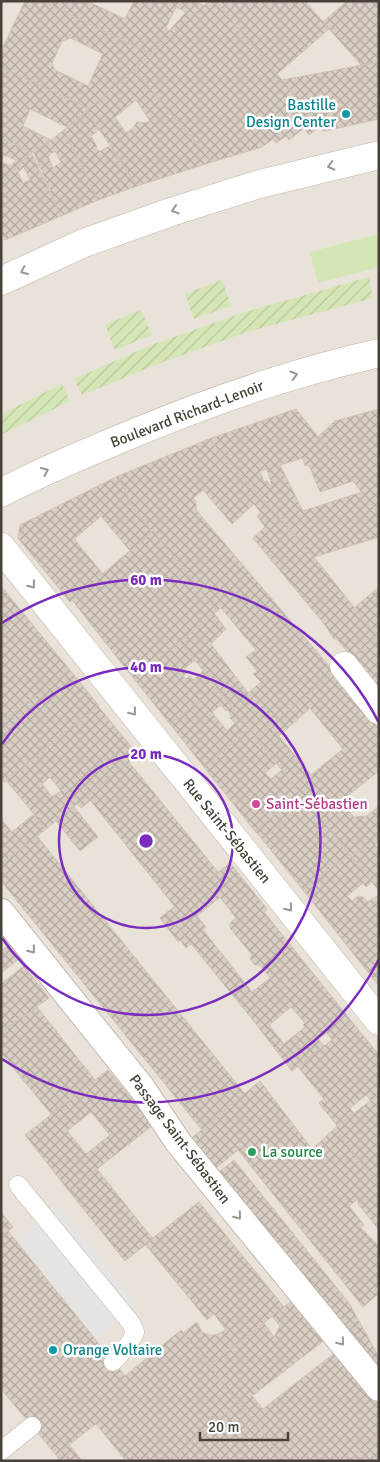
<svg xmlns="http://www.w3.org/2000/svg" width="380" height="1462" font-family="Signika,sans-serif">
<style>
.residential{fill:#e8e2d9}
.green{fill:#d5e6b6}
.garden{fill:url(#garden-furrows)}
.parking{fill:#e6e4e2}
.building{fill:url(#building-cross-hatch);stroke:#d0c2b4;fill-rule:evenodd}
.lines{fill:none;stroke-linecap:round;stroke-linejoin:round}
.service-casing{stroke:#c0b7ad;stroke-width:19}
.pedestrian-casing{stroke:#c0b7ad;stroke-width:28}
.minor-casing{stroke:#c0b7ad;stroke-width:29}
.tertiary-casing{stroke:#c0b7ad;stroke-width:29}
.service{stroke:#fff;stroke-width:18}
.pedestrian{stroke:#fff;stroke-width:26}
.minor{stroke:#fff;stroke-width:28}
.tertiary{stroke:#fff;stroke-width:28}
.oneway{stroke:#9a9692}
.ring{fill:none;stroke:#7b2cbf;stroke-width:2.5}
.culture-dot{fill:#0f9aa8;stroke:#fff;stroke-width:2}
.hotel-dot{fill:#d1479c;stroke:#fff;stroke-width:2}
.leisure-dot{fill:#2e9e5b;stroke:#fff;stroke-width:2}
.labels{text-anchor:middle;stroke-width:5;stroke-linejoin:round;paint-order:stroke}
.culture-label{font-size:15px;fill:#0d838f;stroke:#fff;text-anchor:end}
.street-label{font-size:15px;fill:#484139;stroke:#fff}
.hotel-label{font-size:15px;fill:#b23c85;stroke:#fff;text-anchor:start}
.leisure-label{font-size:15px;fill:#27864d;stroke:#fff;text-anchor:start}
.centre{fill:#7b2cbf;stroke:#fff;stroke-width:2.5}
.ring-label{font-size:15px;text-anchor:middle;font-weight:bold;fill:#7b2cbf;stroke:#fff;stroke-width:5;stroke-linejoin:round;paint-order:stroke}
</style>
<defs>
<pattern id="garden-furrows" width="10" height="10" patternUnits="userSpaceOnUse" patternTransform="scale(1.25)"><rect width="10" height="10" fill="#d5e6b6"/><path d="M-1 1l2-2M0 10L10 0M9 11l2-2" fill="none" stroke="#b8c69d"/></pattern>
<pattern id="building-cross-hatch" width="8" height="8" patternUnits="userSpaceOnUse" patternTransform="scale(1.25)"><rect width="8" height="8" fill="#d9cec4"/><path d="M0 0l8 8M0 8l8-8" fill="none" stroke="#b2a9a0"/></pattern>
</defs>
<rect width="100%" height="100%" fill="#f5f1eb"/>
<rect class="residential" x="1" y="1" width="378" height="1460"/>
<polygon class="green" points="379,234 379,267 318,283 310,252"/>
<g class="garden">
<polygon points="369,277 373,298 247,332 160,363 82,395 74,379 154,344 242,313"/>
<polygon points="222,280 231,306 194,319 185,294"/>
<polygon points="141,310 152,335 115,350 105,325"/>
<polygon points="62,384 70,401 1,435 1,414"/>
</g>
<polygon class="parking" points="58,1205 138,1305 95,1339 16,1241"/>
<g class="building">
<path d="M25 1H42L151 54 90 109 1 67V51ZM71 38 103 54 88 86 55 70 52 63 62 41Z"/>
<path d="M42 1H87L125 19 134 1H194L205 6 151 54ZM176 7 186 12 169 31 166 27Z"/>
<polygon points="209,1 215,1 325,131 318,128 309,135 304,128 289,140 286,136 276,143 273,139 262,147 212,162 134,70"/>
<polygon points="215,1 305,1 329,29 277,74"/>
<polygon points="347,1 379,1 379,62 361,65 323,22"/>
<polygon points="379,62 379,119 325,131 282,80"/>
<polygon points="1,67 90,109 67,127 30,109 23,126 51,140 34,153 1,138"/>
<path d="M134 70 212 162 137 186 87 111ZM136 100 150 121 145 123 137 122 133 128 126 133 115 117Z"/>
<polygon points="87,111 99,130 91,136 97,147 95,150 100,151 110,146 137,186 98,200 64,130"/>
<path d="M64 130 98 200 61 216 34 153ZM55 151 61 162 53 168 48 156Z"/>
<polygon points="1,138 31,152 1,183 1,162 11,166 16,160 4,155 1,162"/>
<path d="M31 152 61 216 5 240 1 231V183ZM24 167 30 180 23 183 18 172Z"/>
<path d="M296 409 353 481 320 492 309 465 305 466 303 458 280 465 303 511 362 492 379 514V537L314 557 209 439ZM267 469 272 486H270L267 481 264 482 260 471Z"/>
<polygon points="379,409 379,514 318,437 335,421"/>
<polygon points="209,439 314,557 377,636 352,657 336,638 334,639 325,625 253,538 265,527 257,516 261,513 254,504 232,524 203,490 193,498 196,502 196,510 334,672 256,738 180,641 214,613 226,629 211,644 248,693 261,682 253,674 257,671 246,657 256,650 221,608 217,611 133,508 118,476"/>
<polygon points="118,476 133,508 152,532 130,551 101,516 74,539 103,574 70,602 18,538 20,525"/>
<polygon points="153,531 217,611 134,679 72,600"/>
<polygon points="1,586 23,613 1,632"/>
<polygon points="379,587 379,635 377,636 354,608"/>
<polygon points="23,613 69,669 1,723 1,632"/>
<polygon points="379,635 379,691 352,657"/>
<polygon points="180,641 195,660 184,669 187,673 183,676 186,679 190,676 193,680 203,671 216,688 170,724 134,679"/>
<polygon points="69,669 99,706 4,782 1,778 1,723"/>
<path d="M334 672 379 729V771L341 801 354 817 367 816 379 806V834L352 857 308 802 262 839 255 831 301 794 256 738ZM310 708 343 749 311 775 279 736Z"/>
<path d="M216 688 249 729 204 767 170 724ZM221 705 225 710 229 711 231 715 230 718 235 723 227 731 212 712Z"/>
<path d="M98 706 138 755 46 829 6 780ZM50 777 61 791 52 797 42 784Z"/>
<polygon points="249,729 277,763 265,773 271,779 282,770 301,794 255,831 204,767"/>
<polygon points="129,762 218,872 175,907 87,796"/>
<polygon points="87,796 91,800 81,808 77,804"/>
<polygon points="308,802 349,854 303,890 262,839"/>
<polygon points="74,807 98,837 80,851 56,821"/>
<polygon points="33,815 46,829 1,865 1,819 12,832"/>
<polygon points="379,834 379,841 375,845 379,849 379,891 352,857"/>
<polygon points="37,836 245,1094 202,1130 1,881 1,865"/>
<polygon points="349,854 372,882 366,887 363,883 347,896 352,901 358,896 363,897 367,902 379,895 379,962 367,971 303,890"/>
<path d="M230 863 267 909 264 912 308 967 248 1014 166 913ZM220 897 236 918 230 923V928L252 955 250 959 255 965H260L270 978 252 992 203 930 206 927 197 916Z"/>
<polygon points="166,913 191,944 186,948 180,940 178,942 160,918"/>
<polygon points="8,946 19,959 1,973 1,951"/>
<polygon points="379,962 379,986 367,971"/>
<polygon points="24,966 49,998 1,1032 1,984"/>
<path d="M308 967 353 1023 332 1040 327 1033 318 1039 324 1046 292 1071 248 1014ZM291 1007 305 1023 303 1025 305 1027 284 1044 269 1025Z"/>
<polygon points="37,1007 95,1080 51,1114 1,1053 1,1032"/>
<polygon points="353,1023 379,1055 379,1094 371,1101 366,1095 350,1108 354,1114 338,1127 319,1103 324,1099 298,1067"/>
<path d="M108 1070 153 1125 69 1191 25 1135ZM91 1112 110 1135 86 1154 67 1131Z"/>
<polygon points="260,1081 312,1149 334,1129 379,1185 379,1230 358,1204 358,1199 349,1206 364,1225 361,1228 379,1246 379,1286 375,1289 378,1294 363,1307 238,1150 216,1168 219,1172 234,1160 349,1303 379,1357 379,1363 373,1369 188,1141"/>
<polygon points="379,1094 379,1185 334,1129"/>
<polygon points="97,1169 153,1239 125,1261 69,1191"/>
<polygon points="199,1202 284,1307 209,1366 183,1333 197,1322 202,1332 208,1335 216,1335 226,1330 214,1314 207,1320 145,1244"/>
<polygon points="1,1212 13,1227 1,1237"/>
<polygon points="8,1231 125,1376 181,1330 239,1403 168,1461 126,1461 96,1424 56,1455 1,1389 1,1237"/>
<polygon points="294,1299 326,1339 252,1396 263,1409 337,1351 379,1403 377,1437 347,1461 285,1461 209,1366 264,1323 274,1337 280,1326 272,1316"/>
<polygon points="239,1403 285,1461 168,1461"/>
<polygon points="379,1422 379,1461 347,1461 377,1437"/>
<polygon points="69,1445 79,1457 82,1461 60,1461 56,1455"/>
</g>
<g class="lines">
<g class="service-casing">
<g id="service">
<polyline points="18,1185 131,1323 135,1332 129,1344 113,1362"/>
<polyline points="1,1451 32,1426"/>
</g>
</g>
<g class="pedestrian-casing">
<polyline id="pedestrian" points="1,912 142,1088 178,1142 379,1388"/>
</g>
<g class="minor-casing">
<g id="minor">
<polyline points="1,547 379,1021"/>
<polyline points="344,666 379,710"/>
</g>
</g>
<g class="tertiary-casing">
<g id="tertiary">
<polyline points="1,281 84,243 171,212 256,185 379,155"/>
<path d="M1 493C36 474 72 459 108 444 196 406 286 374 379 353"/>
</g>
</g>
<use href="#service" class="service"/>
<use href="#pedestrian" class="pedestrian"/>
<use href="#minor" class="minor"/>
<use href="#tertiary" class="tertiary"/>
</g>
<defs><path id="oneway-chevron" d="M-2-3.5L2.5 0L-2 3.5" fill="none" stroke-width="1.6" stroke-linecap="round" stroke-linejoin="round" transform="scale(1.25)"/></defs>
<g class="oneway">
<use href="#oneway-chevron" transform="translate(331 166) rotate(166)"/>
<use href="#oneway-chevron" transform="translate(175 210) rotate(162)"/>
<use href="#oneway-chevron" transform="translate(24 271) rotate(155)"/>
<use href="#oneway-chevron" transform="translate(294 375) rotate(-16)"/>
<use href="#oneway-chevron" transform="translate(45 471) rotate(-24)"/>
<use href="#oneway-chevron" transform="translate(32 585) rotate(51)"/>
<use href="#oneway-chevron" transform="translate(133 712) rotate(51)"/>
<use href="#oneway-chevron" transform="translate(289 908) rotate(51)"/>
<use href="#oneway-chevron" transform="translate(32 950) rotate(51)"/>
<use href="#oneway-chevron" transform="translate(238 1216) rotate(51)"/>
<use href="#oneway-chevron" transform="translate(341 1342) rotate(51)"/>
</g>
<g class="ring">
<circle cx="146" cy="841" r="87"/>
<path d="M2 744A174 174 0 1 1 2 938"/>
<path d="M379 959A261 261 0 0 1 2 1059M2 623A261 261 0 0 1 379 723"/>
</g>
<g class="culture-dot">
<circle cx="346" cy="114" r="5"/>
<circle cx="53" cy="1350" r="5"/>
</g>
<circle class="hotel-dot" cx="256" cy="804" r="5"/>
<circle class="leisure-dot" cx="252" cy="1152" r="5"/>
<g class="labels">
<g class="culture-label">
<text x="336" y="110">Bastille<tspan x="336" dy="17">Design Center</tspan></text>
<text x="63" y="1355" text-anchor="start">Orange Voltaire</text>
</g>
<g class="street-label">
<text transform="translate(187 414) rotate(-21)" y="5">Boulevard Richard-Lenoir</text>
<text transform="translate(227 831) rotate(51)" y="5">Rue Saint-Sébastien</text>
<text transform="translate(180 1139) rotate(53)" y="5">Passage Saint-Sébastien</text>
</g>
<g class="hotel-label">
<text x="266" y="809">Saint-Sébastien</text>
</g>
<g class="leisure-label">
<text x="262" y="1157">La source</text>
</g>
</g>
<circle cx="146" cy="841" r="8" class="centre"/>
<g class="ring-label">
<text x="146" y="585">60 m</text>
<text x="146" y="672">40 m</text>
<text x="146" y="759">20 m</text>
</g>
<rect width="380" height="1462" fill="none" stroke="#484139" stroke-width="5"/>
<path d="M200 1432v8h88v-8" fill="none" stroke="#484139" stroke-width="2.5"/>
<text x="208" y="1432" font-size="15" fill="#484139" stroke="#ffffff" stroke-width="4" paint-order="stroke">20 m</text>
</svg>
